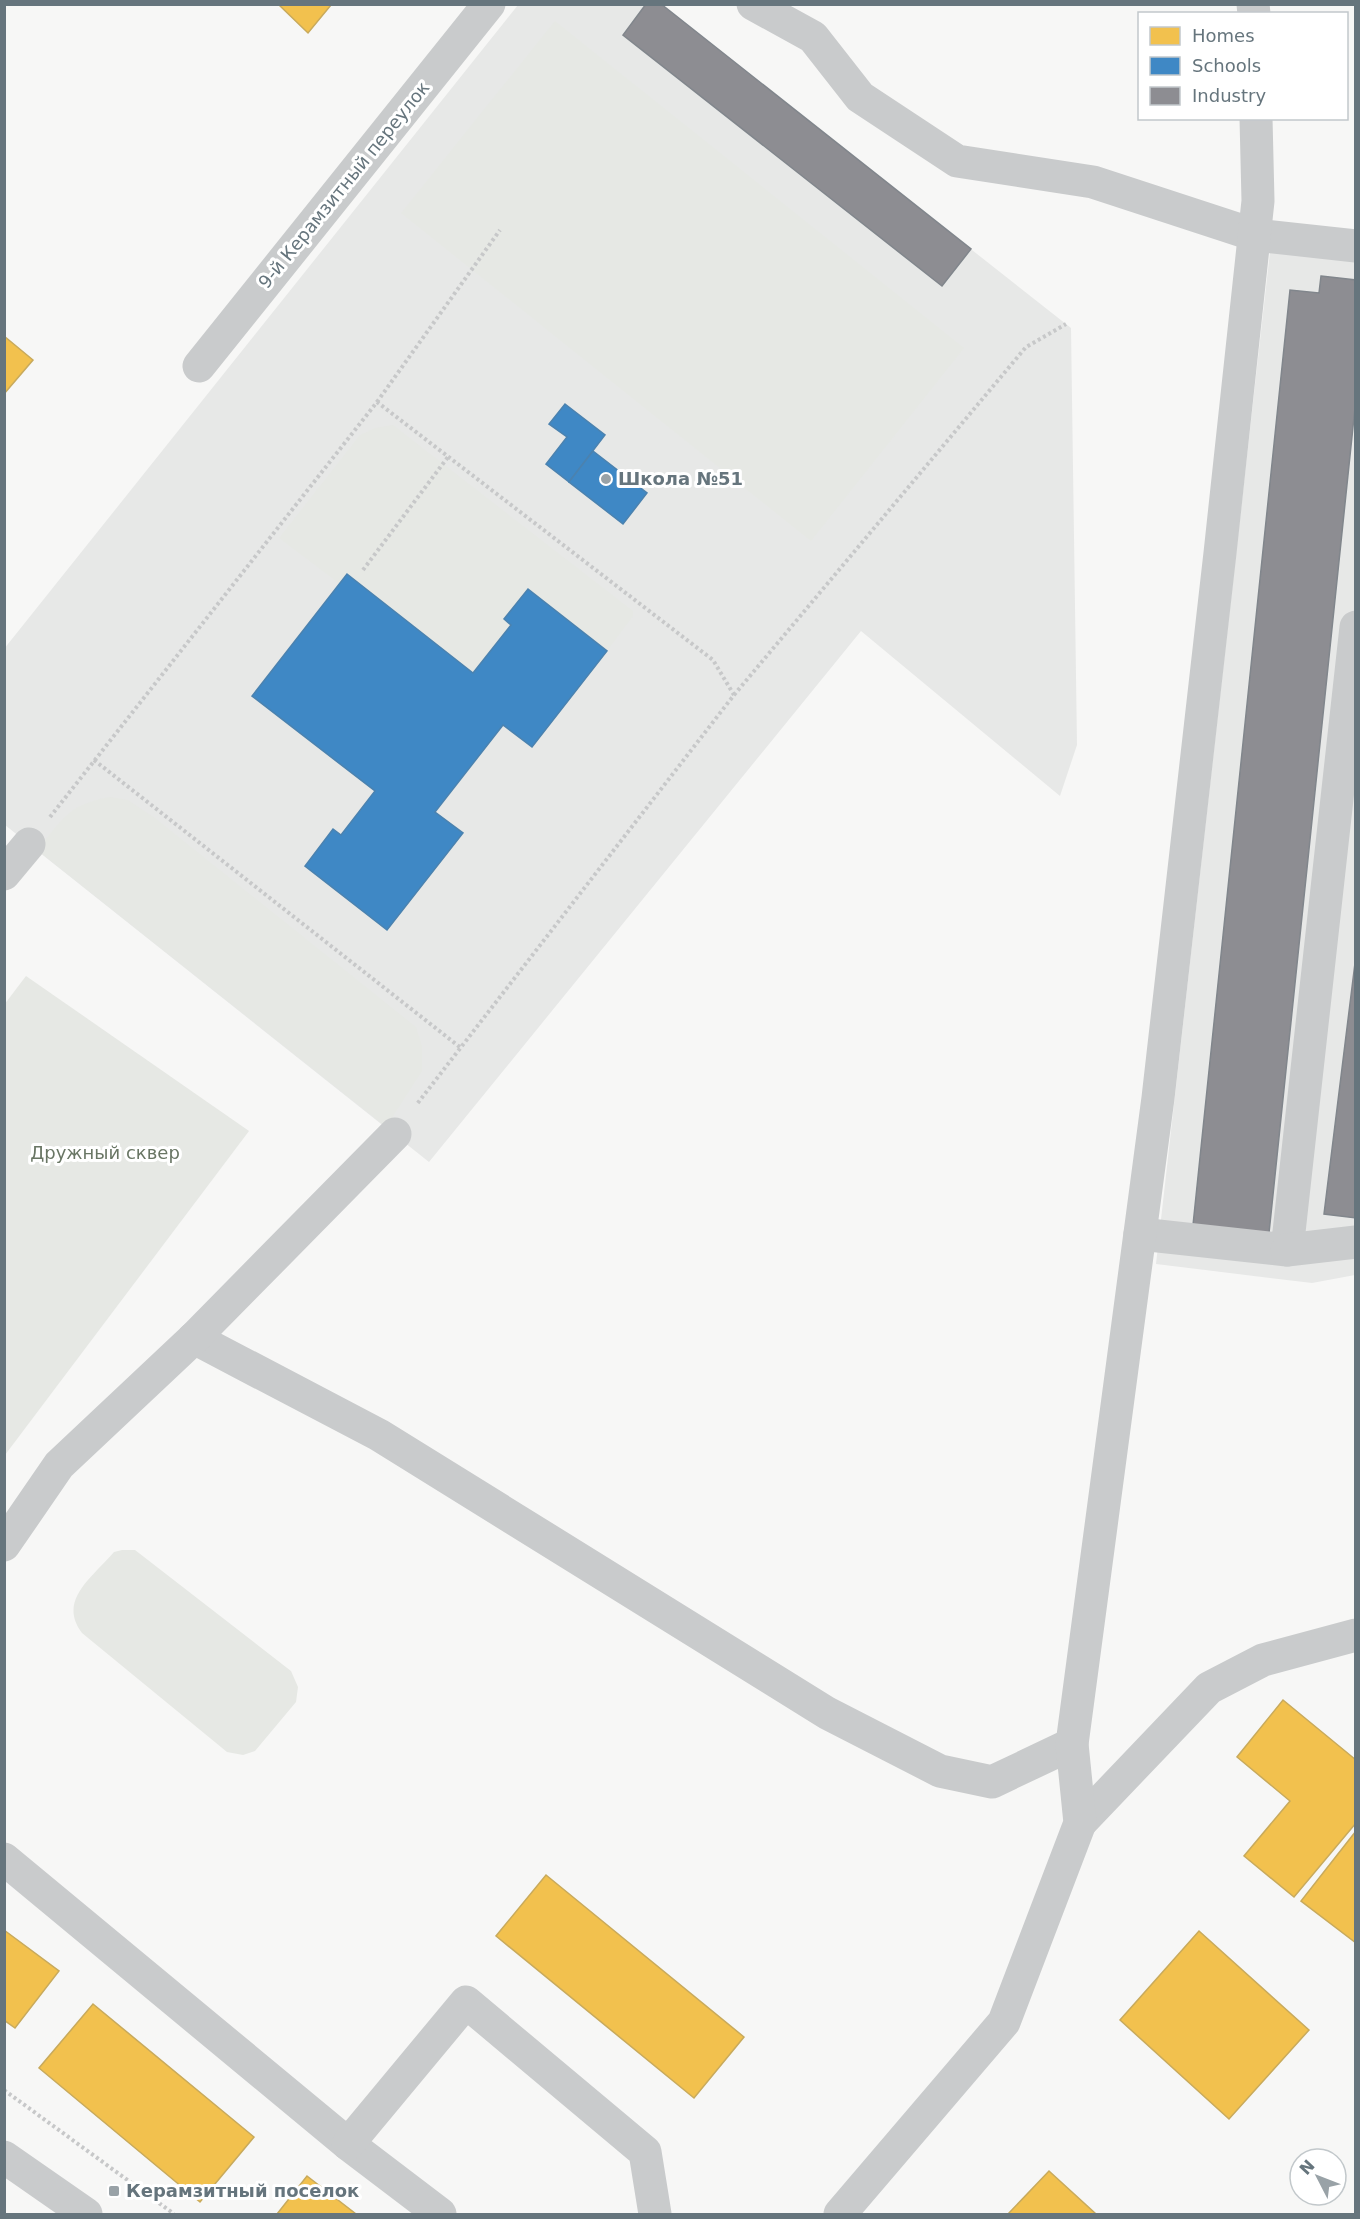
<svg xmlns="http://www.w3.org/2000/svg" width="1360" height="2219" font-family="'DejaVu Sans',sans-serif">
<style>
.built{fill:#e7e8e7}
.green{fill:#e6e8e4}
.homes{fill:#f2c14e;stroke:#c8aa5c;stroke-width:1.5}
.schools{fill:#3f88c5;stroke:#4b82af;stroke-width:1.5}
.industry{fill:#8d8d92;stroke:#81868c;stroke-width:1.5}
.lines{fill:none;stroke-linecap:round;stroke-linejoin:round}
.path{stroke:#c7c8c9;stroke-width:4;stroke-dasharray:3 3;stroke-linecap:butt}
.minor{stroke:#c9cbcc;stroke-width:33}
.poi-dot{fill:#99a2a7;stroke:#fff;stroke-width:2}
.labels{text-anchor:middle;stroke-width:6;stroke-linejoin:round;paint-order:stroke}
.street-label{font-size:18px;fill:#66757d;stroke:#fff}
.poi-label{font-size:18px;font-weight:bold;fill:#66757d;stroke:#fff;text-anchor:start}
.park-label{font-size:18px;fill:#697664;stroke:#fff}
</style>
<rect width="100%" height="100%" fill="#f7f7f6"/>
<g class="built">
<polygon points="518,5 661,5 1071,328 1077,745 1060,796 861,631 429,1162 5,825 4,649"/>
<polygon points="1273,225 1355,232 1355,1275 1312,1283 1156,1264"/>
</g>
<g class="green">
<polygon points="555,21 964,348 811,541 401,213"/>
<polygon points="393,425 633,611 633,616 607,651 528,589 504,619 511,625 473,673 348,575 340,584 279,538 360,435 375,428"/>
<path d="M110 797 128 800 155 818 416 1027 422 1046V1071L386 1127 37 850C63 819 67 805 110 797Z"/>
<polygon points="26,976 249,1131 5,1455 4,1005"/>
<path d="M122 1550H135L291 1671 298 1687 296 1702 255 1751 243 1755 227 1752 82 1633C57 1600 93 1577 114 1552Z"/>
</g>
<g class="homes">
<polygon points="278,4 331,4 331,5 308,33"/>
<polygon points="4,336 33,360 4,394"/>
<polygon points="1283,1700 1356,1760 1356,1823 1294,1897 1244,1856 1290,1801 1237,1757"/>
<polygon points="1356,1831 1356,1943 1301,1901"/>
<polygon points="546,1875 744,2037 694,2098 496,1936"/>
<polygon points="4,1930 59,1971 15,2028 4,2020"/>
<polygon points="1199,1931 1309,2030 1229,2119 1120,2020"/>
<polygon points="93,2004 254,2137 200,2202 39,2068"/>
<polygon points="1049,2171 1096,2214 1008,2214"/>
<polygon points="307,2176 356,2214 277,2214"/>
</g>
<g class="schools">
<polygon points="565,404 605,435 569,482 546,464 567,437 549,424"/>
<polygon points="593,451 647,493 623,524 569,482"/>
<polygon points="347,574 473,673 511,625 504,619 528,589 607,651 532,747 503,725 435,812 463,833 387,930 305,866 333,829 341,835 375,791 252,696"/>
</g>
<g class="industry">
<polygon points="646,4 661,4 971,249 942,286 623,35"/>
<polygon points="1321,276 1356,280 1356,398 1269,1233 1193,1225 1290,290 1319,293"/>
<polygon points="1356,955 1356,1218 1324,1214"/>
</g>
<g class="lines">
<g class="path">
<polyline points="377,402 500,230"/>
<polyline points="363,570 448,457"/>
<polyline points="734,695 1026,347 1066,324"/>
<polyline points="94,760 461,1048"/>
<polyline points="50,817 377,402 713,660 734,695 417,1104"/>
<polyline points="4,2090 174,2214"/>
</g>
<g class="minor">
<polyline points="753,4 813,37 860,97 957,161 1093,182 1255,235 1356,246"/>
<polyline points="1253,4 1254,14"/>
<polyline points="199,366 489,4"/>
<polyline points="4,874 29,844"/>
<polyline points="1140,1234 1287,1250 1356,627"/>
<polyline points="1287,1250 1356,1242"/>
<polyline points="194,1338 379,1435 827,1713 940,1771 992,1782 1072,1744"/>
<polyline points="4,1545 59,1465 194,1338 395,1134"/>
<polyline points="1080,1823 1209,1688 1263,1660 1356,1635"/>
<polyline points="4,1859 348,2144 440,2214"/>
<polyline points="348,2144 466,2002 645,2152 655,2214"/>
<polyline points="4,2157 86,2214"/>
<polyline points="840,2214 1004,2022 1080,1823 1072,1744 1158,1098 1220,553 1258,201 1256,118"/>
</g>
</g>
<g class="poi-dot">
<circle cx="606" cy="479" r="6"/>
<rect x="108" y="2185" width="12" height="12" rx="3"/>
</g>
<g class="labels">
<g class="street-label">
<text transform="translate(344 185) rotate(-51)" y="6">9-й Керамзитный переулок</text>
</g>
<g class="poi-label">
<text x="618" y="485">Школа №51</text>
<text x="126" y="2197">Керамзитный поселок</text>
</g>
<g class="park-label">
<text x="105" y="1159">Дружный сквер</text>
</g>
</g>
<rect width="1360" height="2219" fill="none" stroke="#66757d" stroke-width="12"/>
<rect x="1138" y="12" width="210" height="108" fill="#ffffff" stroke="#c2c8cb" stroke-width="1.5"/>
<rect x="1150" y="27" width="30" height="18" fill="#f2c14e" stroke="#c2c8cb" stroke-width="1.5"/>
<text x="1192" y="42" font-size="18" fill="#66757d">Homes</text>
<rect x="1150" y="57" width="30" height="18" fill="#3f88c5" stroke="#c2c8cb" stroke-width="1.5"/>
<text x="1192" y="72" font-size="18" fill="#66757d">Schools</text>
<rect x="1150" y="87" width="30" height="18" fill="#8d8d92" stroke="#c2c8cb" stroke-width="1.5"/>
<text x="1192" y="102" font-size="18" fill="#66757d">Industry</text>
<g transform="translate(1318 2177) rotate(312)"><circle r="28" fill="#ffffff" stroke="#c2c8cb" stroke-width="1.5"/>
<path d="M0-4.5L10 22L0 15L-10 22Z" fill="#99a2a7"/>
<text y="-9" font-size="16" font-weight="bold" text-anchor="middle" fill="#66757d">N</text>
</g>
</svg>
